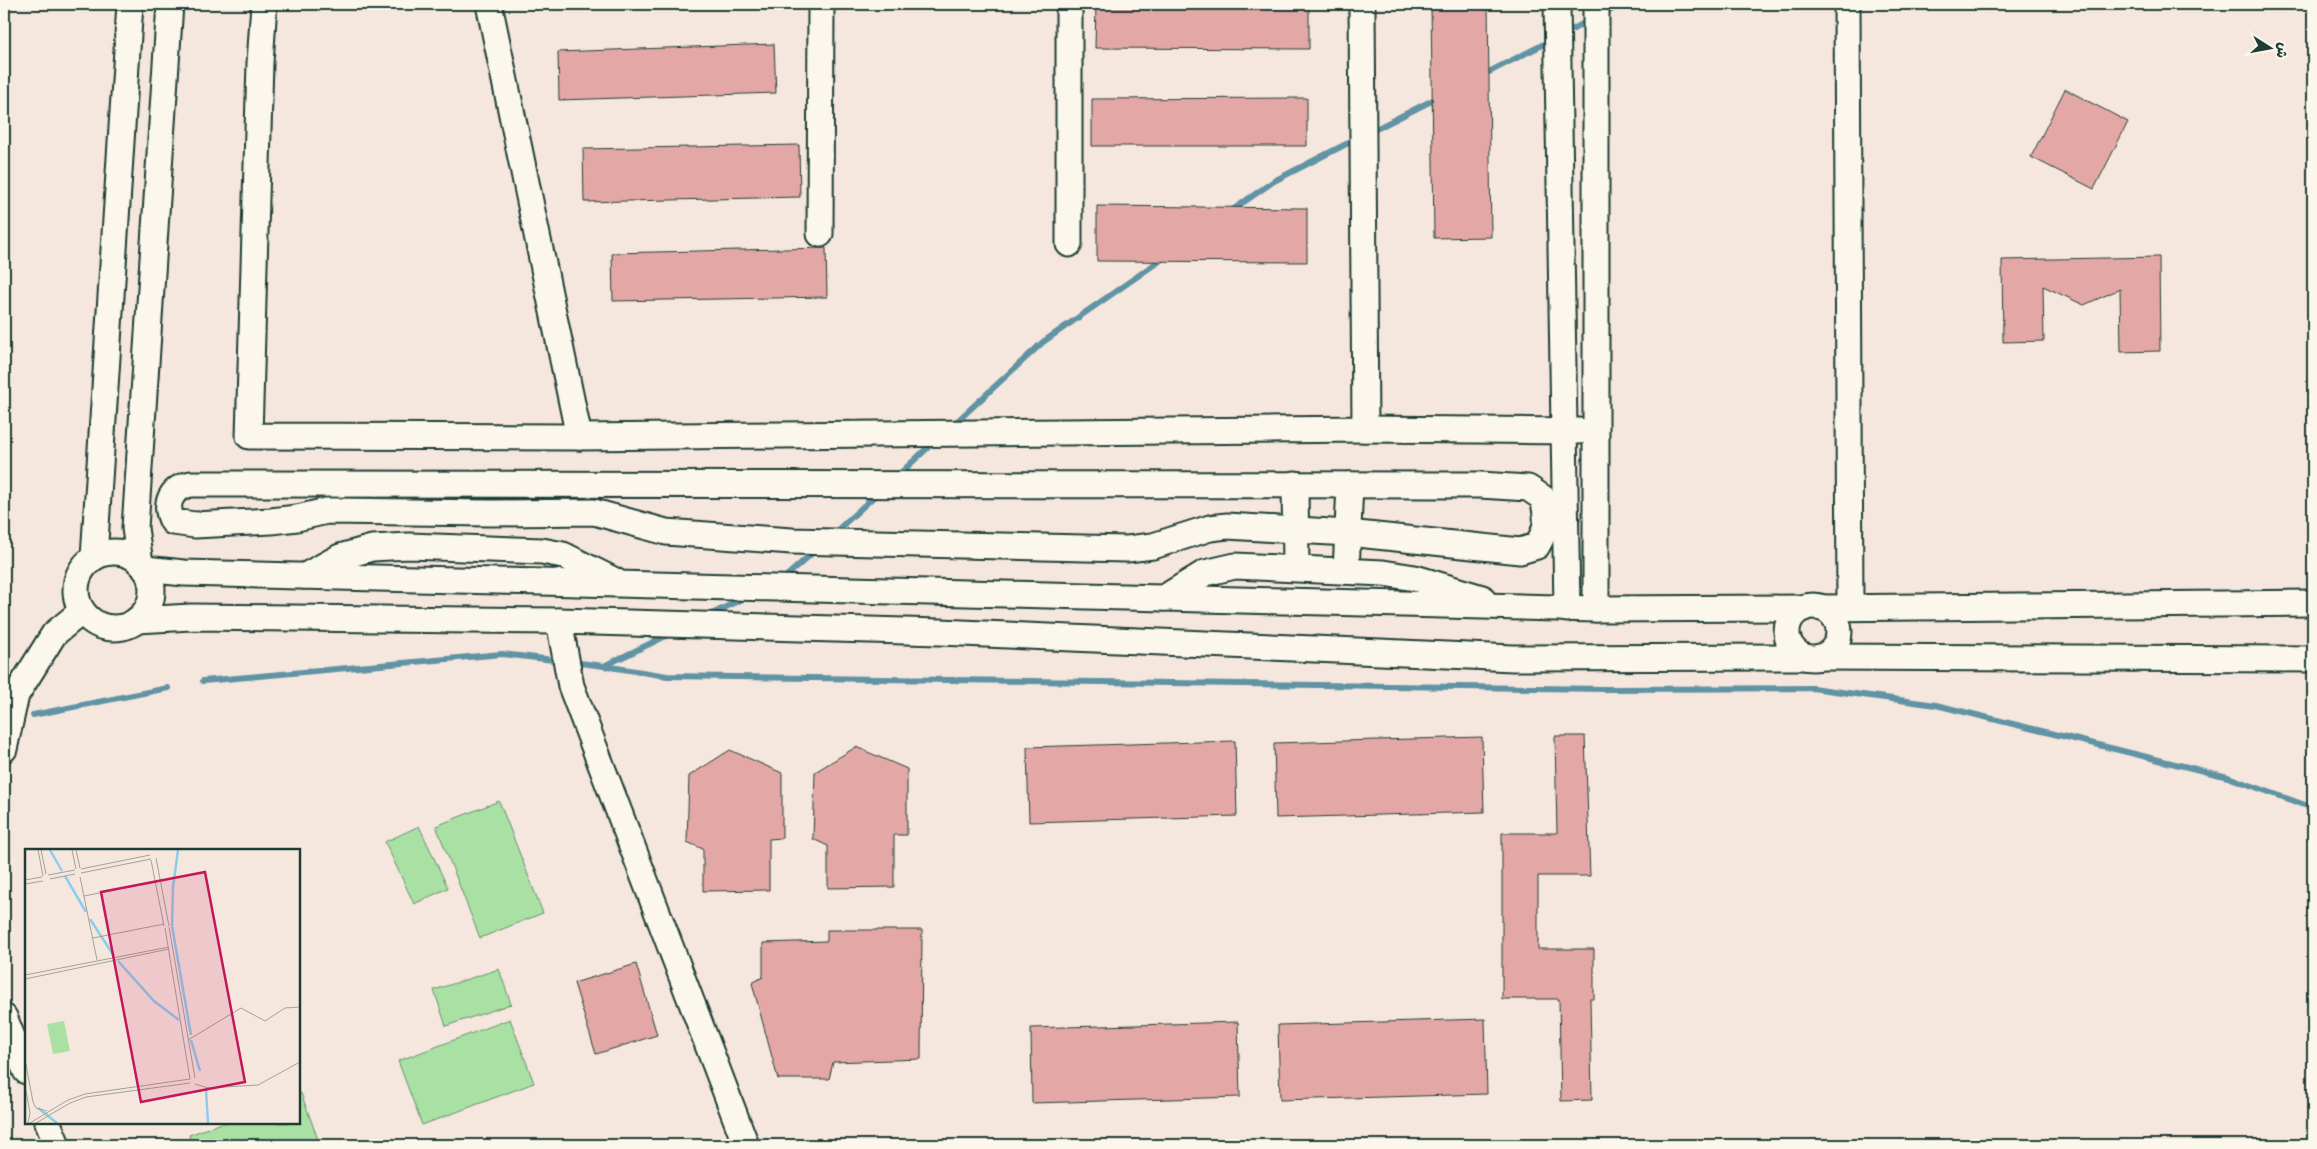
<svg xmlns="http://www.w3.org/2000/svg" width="2317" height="1149" font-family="Itim,'Playpen Sans Arabic',sans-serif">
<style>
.green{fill:#a9e1a4;stroke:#648f6c}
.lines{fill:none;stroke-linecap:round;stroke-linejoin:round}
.stream{stroke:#6093a3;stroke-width:6}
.building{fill:#e3a8a6;stroke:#1f3d34}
.minor-casing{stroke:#1f3d34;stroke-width:29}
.minor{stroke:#fbf7ec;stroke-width:25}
.inset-river{fill:none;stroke:#8ccced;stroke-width:2.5}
.inset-road{fill:none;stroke:#a0a39a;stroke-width:1}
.view{fill:#c2185b;fill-opacity:0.15;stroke:#c2185b;stroke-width:2.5}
.inset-edge{fill:none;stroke:#1f3d34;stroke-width:2.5}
</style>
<rect width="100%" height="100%" fill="#f6e7de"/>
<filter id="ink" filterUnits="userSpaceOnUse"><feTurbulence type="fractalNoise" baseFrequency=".02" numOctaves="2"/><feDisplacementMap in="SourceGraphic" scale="10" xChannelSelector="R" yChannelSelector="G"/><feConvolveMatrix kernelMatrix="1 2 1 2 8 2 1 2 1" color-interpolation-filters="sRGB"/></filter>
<g filter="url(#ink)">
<g class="green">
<polygon points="499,801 543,913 480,938 436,826"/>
<polygon points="419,826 448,888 414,904 385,842"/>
<polygon points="499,969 511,1004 446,1026 434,990"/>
<polygon points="510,1019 534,1083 422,1125 398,1061"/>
<polygon points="301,1093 320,1145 192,1145 189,1135 222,1123 299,1123 299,1094"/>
</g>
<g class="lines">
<g class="stream">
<polyline points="1601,15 1623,4"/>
<polyline points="1564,34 1590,20"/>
<polyline points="1481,76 1552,40"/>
<polyline points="1370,132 1439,97"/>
<polyline points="1231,211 1274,181 1356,139"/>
<polyline points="952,426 1043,342 1165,257"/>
<polyline points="895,478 935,441"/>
<polyline points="832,535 880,491"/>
<polyline points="782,580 817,549"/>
<polyline points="708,616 748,596"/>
<polyline points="572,662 604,666 672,633"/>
<polyline points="604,666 667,676 1605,689 1812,688 1936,705 2228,777 2313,808"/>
<polyline points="203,681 502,654 562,661"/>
<polyline points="33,715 168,688"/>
</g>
</g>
<g class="building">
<polygon points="1096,4 1309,4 1309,49 1095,48"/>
<polygon points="1431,4 1488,4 1491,237 1434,238"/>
<polygon points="774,44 776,93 559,100 558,52"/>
<polygon points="2065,89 2128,122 2094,189 2031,157"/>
<polygon points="1307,98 1307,146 1092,146 1092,99"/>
<polygon points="799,145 800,197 584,202 583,149"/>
<polygon points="1097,206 1307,208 1307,262 1097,261"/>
<polygon points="826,248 827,297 613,301 612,253"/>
<polygon points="2159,257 2160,351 2121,352 2120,289 2084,305 2043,286 2044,341 2003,342 2002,260"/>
<polygon points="1555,736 1585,736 1590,876 1538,876 1538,949 1594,949 1594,999 1590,999 1592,1100 1561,1101 1559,999 1502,999 1502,833 1557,833"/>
<polygon points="1482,737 1484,812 1276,818 1274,743"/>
<polygon points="1235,741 1237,816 1029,822 1027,747"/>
<polygon points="856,747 907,769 907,835 894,835 894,887 828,888 828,846 813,839 815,772"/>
<polygon points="730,750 782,773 782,838 769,839 769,890 703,891 703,849 687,842 689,776"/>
<polygon points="827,930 922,930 921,1059 833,1062 829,1079 778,1079 752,983 763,977 763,943 827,941"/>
<polygon points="636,964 657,1035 596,1054 574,983"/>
<polygon points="1485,1019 1487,1094 1280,1100 1278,1025"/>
<polygon points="1238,1022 1240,1097 1032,1103 1031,1028"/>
</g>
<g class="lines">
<g class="minor-casing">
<g id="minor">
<polyline points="264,4 260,63 249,436 579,437 1365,429 1362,4"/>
<polyline points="489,4 579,437"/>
<polyline points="1069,4 1069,244"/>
<polyline points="1557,4 1567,609"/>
<polyline points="1847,4 1850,606"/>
<polyline points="820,234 821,4"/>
<polyline points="1365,429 1579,431"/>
<path d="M191 484 1480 485 1528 488 1543 498C1548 519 1548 527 1537 546L1520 551 1348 533 1227 526 1210 528 1153 546 1127 549 792 541 666 532 594 512 491 513 327 511 297 518 271 521 195 525 173 522C163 504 171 488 191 484Z"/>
<polyline points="1295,484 1296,568"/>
<circle cx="114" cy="590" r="38"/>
<polyline points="94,557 130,4"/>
<polyline points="140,563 135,528 170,4"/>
<polyline points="145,569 184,573 1596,609 1804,608"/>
<polyline points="1346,571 1350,485"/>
<polyline points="305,576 340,557 372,548 409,546 542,551 563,555 615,581"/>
<polyline points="1164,598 1205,573 1235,566 1383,573 1415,578 1482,598"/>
<circle cx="1813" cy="632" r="26"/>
<polyline points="1821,608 2313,603"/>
<polyline points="1596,609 1596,4"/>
<polyline points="137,620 191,617 559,621 940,632 1513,658 1805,657"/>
<polyline points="559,621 571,686 746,1145"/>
<polyline points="1820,657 2313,659"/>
<polyline points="4,749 16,695 54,634 82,611"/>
<polyline points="4,1017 26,1071"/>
<polyline points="48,1123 57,1145"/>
</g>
</g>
<use href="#minor" class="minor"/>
</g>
</g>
<g transform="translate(25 849)">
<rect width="275" height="275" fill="#f6e7de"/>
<path d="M39 172 45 202 28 205 22 175Z" fill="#a9e1a4"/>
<path class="inset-river" d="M25 1 37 22M153 1 148 38 147 77 166 186M40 27 61 63M65 70 89 107M93 112 129 152 154 171M166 191 175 222M181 241 183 274M13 259 32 274"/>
<path class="inset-road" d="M13 1 18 27M16 1 21 25M47 1 51 20M51 1 55 19M131 9 144 77M126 11 139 77M56 20 125 6M56 24 126 10M23 26 50 21M55 28 72 111M25 30 50 25M0 31 17 28M0 35 18 32M59 47 130 33M144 78 170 229M140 79 165 230M68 89 139 75M0 126 144 98M0 130 144 100M163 191 216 159 240 172 260 159 275 158M0 210 8 253 11 259 22 262M170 235 183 239 233 236 275 213M0 237 5 264 3 274M5 274 43 251 60 245 165 230M11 274 45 254 61 248 165 234"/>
<path class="view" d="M180 23 220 233 116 253 76 43Z"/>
<rect width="275" height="275" class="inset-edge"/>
</g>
<rect width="2317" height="1149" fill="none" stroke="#fbf7ec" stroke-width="20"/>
<rect x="10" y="10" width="2297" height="1129" fill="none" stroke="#1f3d34" stroke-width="2" filter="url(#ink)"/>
<g transform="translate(2270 48) rotate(101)" stroke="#fbf7ec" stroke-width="4" paint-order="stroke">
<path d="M0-4L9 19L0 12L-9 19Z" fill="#1f3d34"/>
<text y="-8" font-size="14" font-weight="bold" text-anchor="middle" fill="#1f3d34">ش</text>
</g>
</svg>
